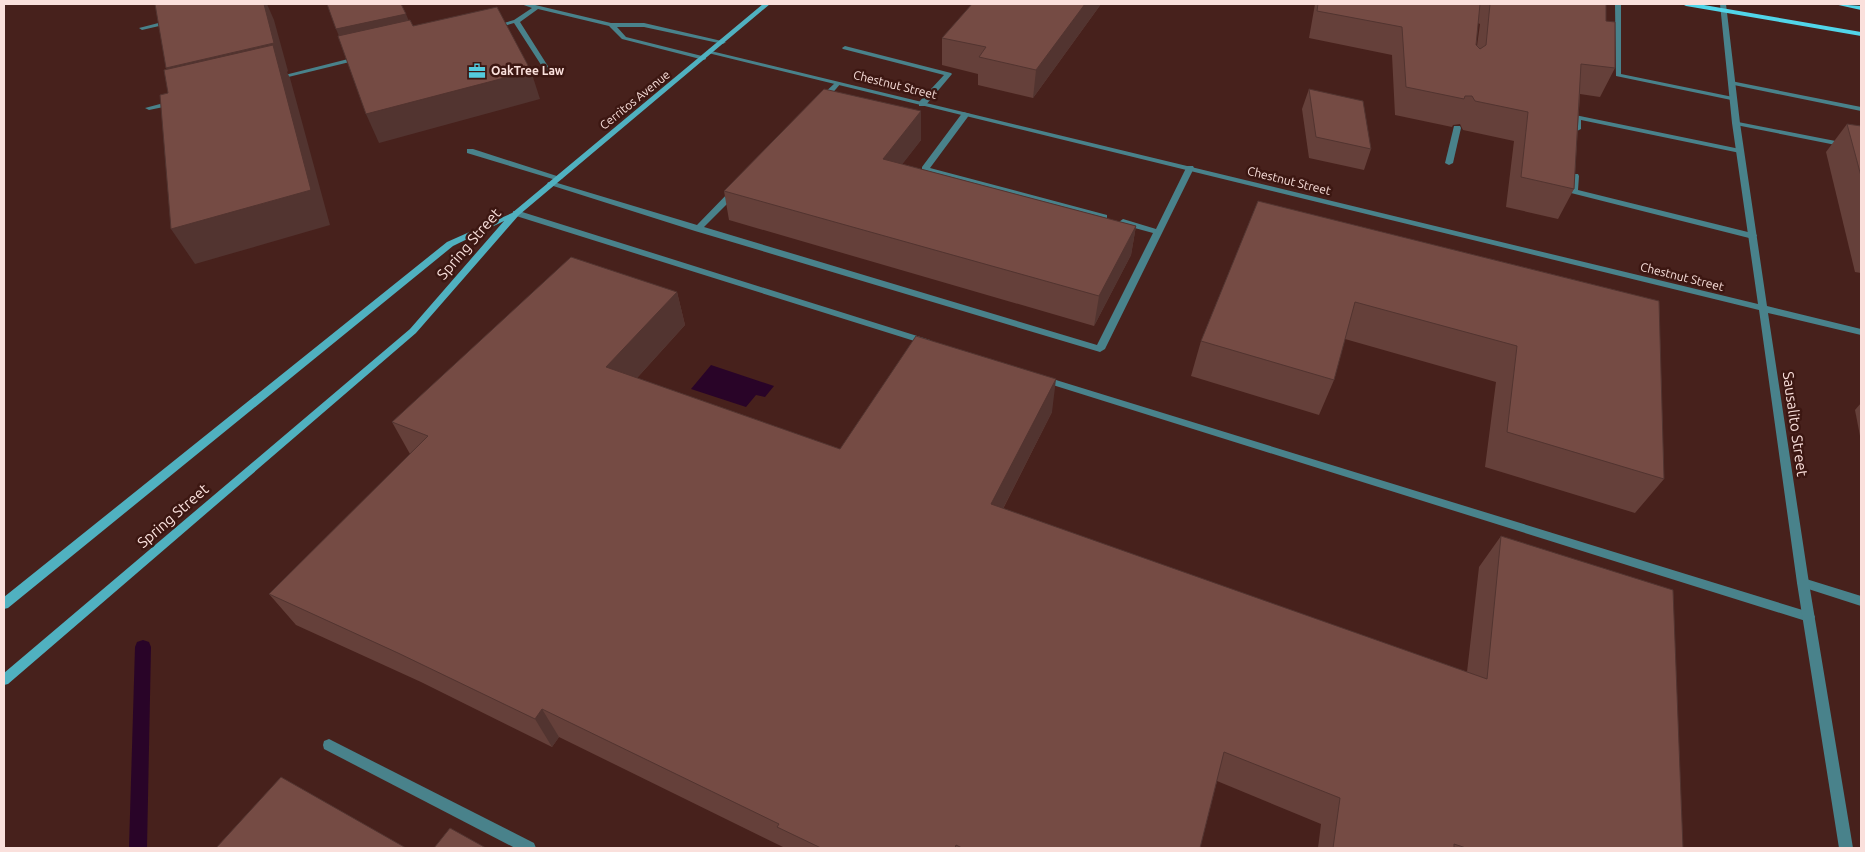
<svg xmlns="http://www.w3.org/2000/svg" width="1865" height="852" font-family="Ubuntu,sans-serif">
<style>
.water{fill:#290428}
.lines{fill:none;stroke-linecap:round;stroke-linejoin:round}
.stream{fill:#290428;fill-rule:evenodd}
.lane{fill:#49828b;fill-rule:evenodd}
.street{fill:#49828b;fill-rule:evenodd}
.secondary{fill:#50b1c0;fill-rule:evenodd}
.primary{fill:#51d5e9;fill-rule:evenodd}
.wall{fill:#65403a;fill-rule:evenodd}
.shaded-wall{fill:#523430}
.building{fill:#754b44;stroke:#523430}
.labels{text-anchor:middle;stroke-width:5;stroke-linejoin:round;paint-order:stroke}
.far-poi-label{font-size:12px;font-weight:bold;fill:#fae0dc;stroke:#3c1712;text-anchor:start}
.far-street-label{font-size:12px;fill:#fae0dc;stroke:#3c1712}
.street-label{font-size:15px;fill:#fae0dc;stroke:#3c1712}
</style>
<rect width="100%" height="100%" fill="#47211c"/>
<polygon class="water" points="711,365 774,386 765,397 756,395 746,407 691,389"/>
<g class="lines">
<polygon class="stream" points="143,640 149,642 151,647 147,848 129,848 135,647 137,642"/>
<g class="lane">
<polygon points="521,4 531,4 611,23 644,23 726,42 723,44 644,27 617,27 626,37 706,57 706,59 704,60 622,39 609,26 538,9 520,22 551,71 548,73 545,71 514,23 493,29 490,27 514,20 532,8"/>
<polygon points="1615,4 1621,4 1621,74 1733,97 1736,97 1736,101 1616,76"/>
<polygon points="170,20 173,22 172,23 142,30 139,28"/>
<polygon points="845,46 951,73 952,74 925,106 919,106 919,102 944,75 843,49 842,48"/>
<polygon points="360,56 362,57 362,59 276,80 273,78"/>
<polygon points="1731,81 1861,107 1861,111 1729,84 1728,83"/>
<polygon points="836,82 841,83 825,102 819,102 819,98"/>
<polygon points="175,100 179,102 178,104 149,110 145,108"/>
<polygon points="963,112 970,114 930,168 1107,215 1107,219 1101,219 922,171 922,167"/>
<polygon points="1575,115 1740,149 1744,151 1740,153 1581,120 1581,129 1577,131 1573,129"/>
<polygon points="1733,121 1861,146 1861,150 1736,125 1732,123"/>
<polygon points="1454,126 1460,126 1461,128 1453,163 1449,165 1445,163"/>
<polygon points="467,149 473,149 563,178 559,180 556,180 467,153"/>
<polygon points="1187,166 1193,166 1194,168 1105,349 1100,352 695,231 547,184 548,182 554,182 697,225 731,190 737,190 737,194 704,227 1097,345 1153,233 1120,224 1119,222 1123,219 1156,229"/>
<polygon points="1572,174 1578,174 1579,176 1578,190 1756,234 1757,236 1753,239 1571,193 1570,191"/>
<polygon points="513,211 519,211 930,340 932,342 927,345 924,344 513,215"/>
<polygon points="1043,376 1809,612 1813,613 1815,617 1813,621 1809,622 1040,381 1038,379 1040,377"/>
<polygon points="1803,578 1861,596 1861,606 1799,586 1797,583 1799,580"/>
<polygon points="329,739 534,843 536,848 515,848 324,749 323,745 324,741"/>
</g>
<polygon class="street" points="1720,4 1726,4 1740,123 1767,306 1861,329 1861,335 1768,313 1809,583 1853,848 1839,848 1797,583 1759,310 708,53 711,51 1758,304 1732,123"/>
<polygon class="secondary" points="763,4 770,4 519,215 416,333 8,684 4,685 4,673 410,329 504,221 453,246 8,608 4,609 4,597 447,242 512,213"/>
<g class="primary">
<polygon points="1682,4 1698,4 1861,32 1861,36 1686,6"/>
<polygon points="1834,4 1861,6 1861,10"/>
</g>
</g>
<g class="wall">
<polygon points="1101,4 1033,98 978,85 978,74 942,65 942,38"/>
<path d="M1315 4H1606V21L1615 68 1600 97 1580 94 1574 189 1558 219 1506 207 1514 141 1463 130 1460 124 1453 125 1452 127 1395 115 1392 55 1309 38ZM1478 23 1480 24 1477 46 1476 45Z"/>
<polygon points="1309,89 1371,149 1364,170 1309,158 1302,109"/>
<polygon points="921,111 921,140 902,164 1136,226 1131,255 1094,326 729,220 724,191"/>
<polygon points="1847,124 1861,126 1861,273 1855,272 1826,152"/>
<polygon points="1258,201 1659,301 1664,479 1635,513 1485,467 1496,382 1345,339 1334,380 1319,415 1191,376 1201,341"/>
<polygon points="677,292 685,325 637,378 840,449 1052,412 1003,509 1467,672 1479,567 1501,536 1683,848 1318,848 1321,824 1217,781 1200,848 784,848 783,847 559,737 552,747 421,682 296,625 269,594 410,454 392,422"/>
<polygon points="1861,403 1861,441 1855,410"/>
</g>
<g class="shaded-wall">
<polygon points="264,4 267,4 274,20 288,71 287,72 290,78 330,225 195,264 171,229 183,96 166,68"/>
<polygon points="1085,4 1101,4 1033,98 1036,70"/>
<polygon points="406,14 417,41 348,57 336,29"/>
<polygon points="531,71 540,99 379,143 366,114"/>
<polygon points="921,111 921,140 884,188 883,159"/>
<polygon points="1136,226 1131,255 1094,326 1099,296"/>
<polygon points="677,292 685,325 617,400 606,367"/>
<polygon points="1056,379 1052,412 989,536 991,504"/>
<polygon points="542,709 559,737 552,747 535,719"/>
</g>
<g class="building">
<polygon points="155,4 264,4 274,43 166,68"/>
<polygon points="327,4 401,4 406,14 336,29"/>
<polygon points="972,4 1085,4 1036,70 979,57 986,47 942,38"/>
<polygon points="1318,4 1480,4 1476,45 1480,49 1486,45 1490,4 1606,4 1606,21 1615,22 1615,68 1581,64 1574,189 1521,177 1528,112 1475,101 1472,96 1465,96 1464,99 1406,87 1402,27 1317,11"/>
<polygon points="497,7 531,71 366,114 338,36 410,20 413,26"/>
<polygon points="273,45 311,190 171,229 160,95 168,93 164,70"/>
<polygon points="824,89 921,111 883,159 1136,226 1099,296 724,191"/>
<polygon points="1309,89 1363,101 1371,149 1316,137"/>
<polygon points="1847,124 1861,126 1861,176"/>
<polygon points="1258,201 1659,301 1664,479 1507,432 1517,346 1355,302 1334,380 1201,341"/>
<polygon points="571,257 677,292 606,367 840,449 916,336 1056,379 991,504 1487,679 1501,536 1673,590 1683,848 1466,848 1454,844 1454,848 1333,848 1340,798 1224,752 1200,848 962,848 956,845 955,848 821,848 777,827 779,824 542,709 535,719 398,653 269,594 428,436 392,422"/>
<polygon points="281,777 406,848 216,848"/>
<polygon points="450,828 486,848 434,848"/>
</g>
<defs>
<g id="office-bare" transform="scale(1.35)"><path d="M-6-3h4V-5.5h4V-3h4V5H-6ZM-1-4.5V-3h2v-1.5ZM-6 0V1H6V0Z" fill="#54cadd" stroke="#3c1712" stroke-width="2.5" paint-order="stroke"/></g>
</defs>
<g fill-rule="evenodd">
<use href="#office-bare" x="477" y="71"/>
</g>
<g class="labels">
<g class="far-poi-label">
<text x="491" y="75">OakTree Law</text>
</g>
<g class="far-street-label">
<text transform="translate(895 85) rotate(14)" y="4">Chestnut Street</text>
<text transform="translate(635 100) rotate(-39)" y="4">Cerritos Avenue</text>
<text transform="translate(1289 181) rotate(14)" y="4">Chestnut Street</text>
<text transform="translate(1682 277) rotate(14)" y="4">Chestnut Street</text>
</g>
<g class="street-label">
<text transform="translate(469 244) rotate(-49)" y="5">Spring Street</text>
<text transform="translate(1795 424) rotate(82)" y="5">Sausalito Street</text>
<text transform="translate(173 516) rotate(-41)" y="5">Spring Street</text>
</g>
</g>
<rect width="1865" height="852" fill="none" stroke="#fae0dc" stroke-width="10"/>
</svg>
